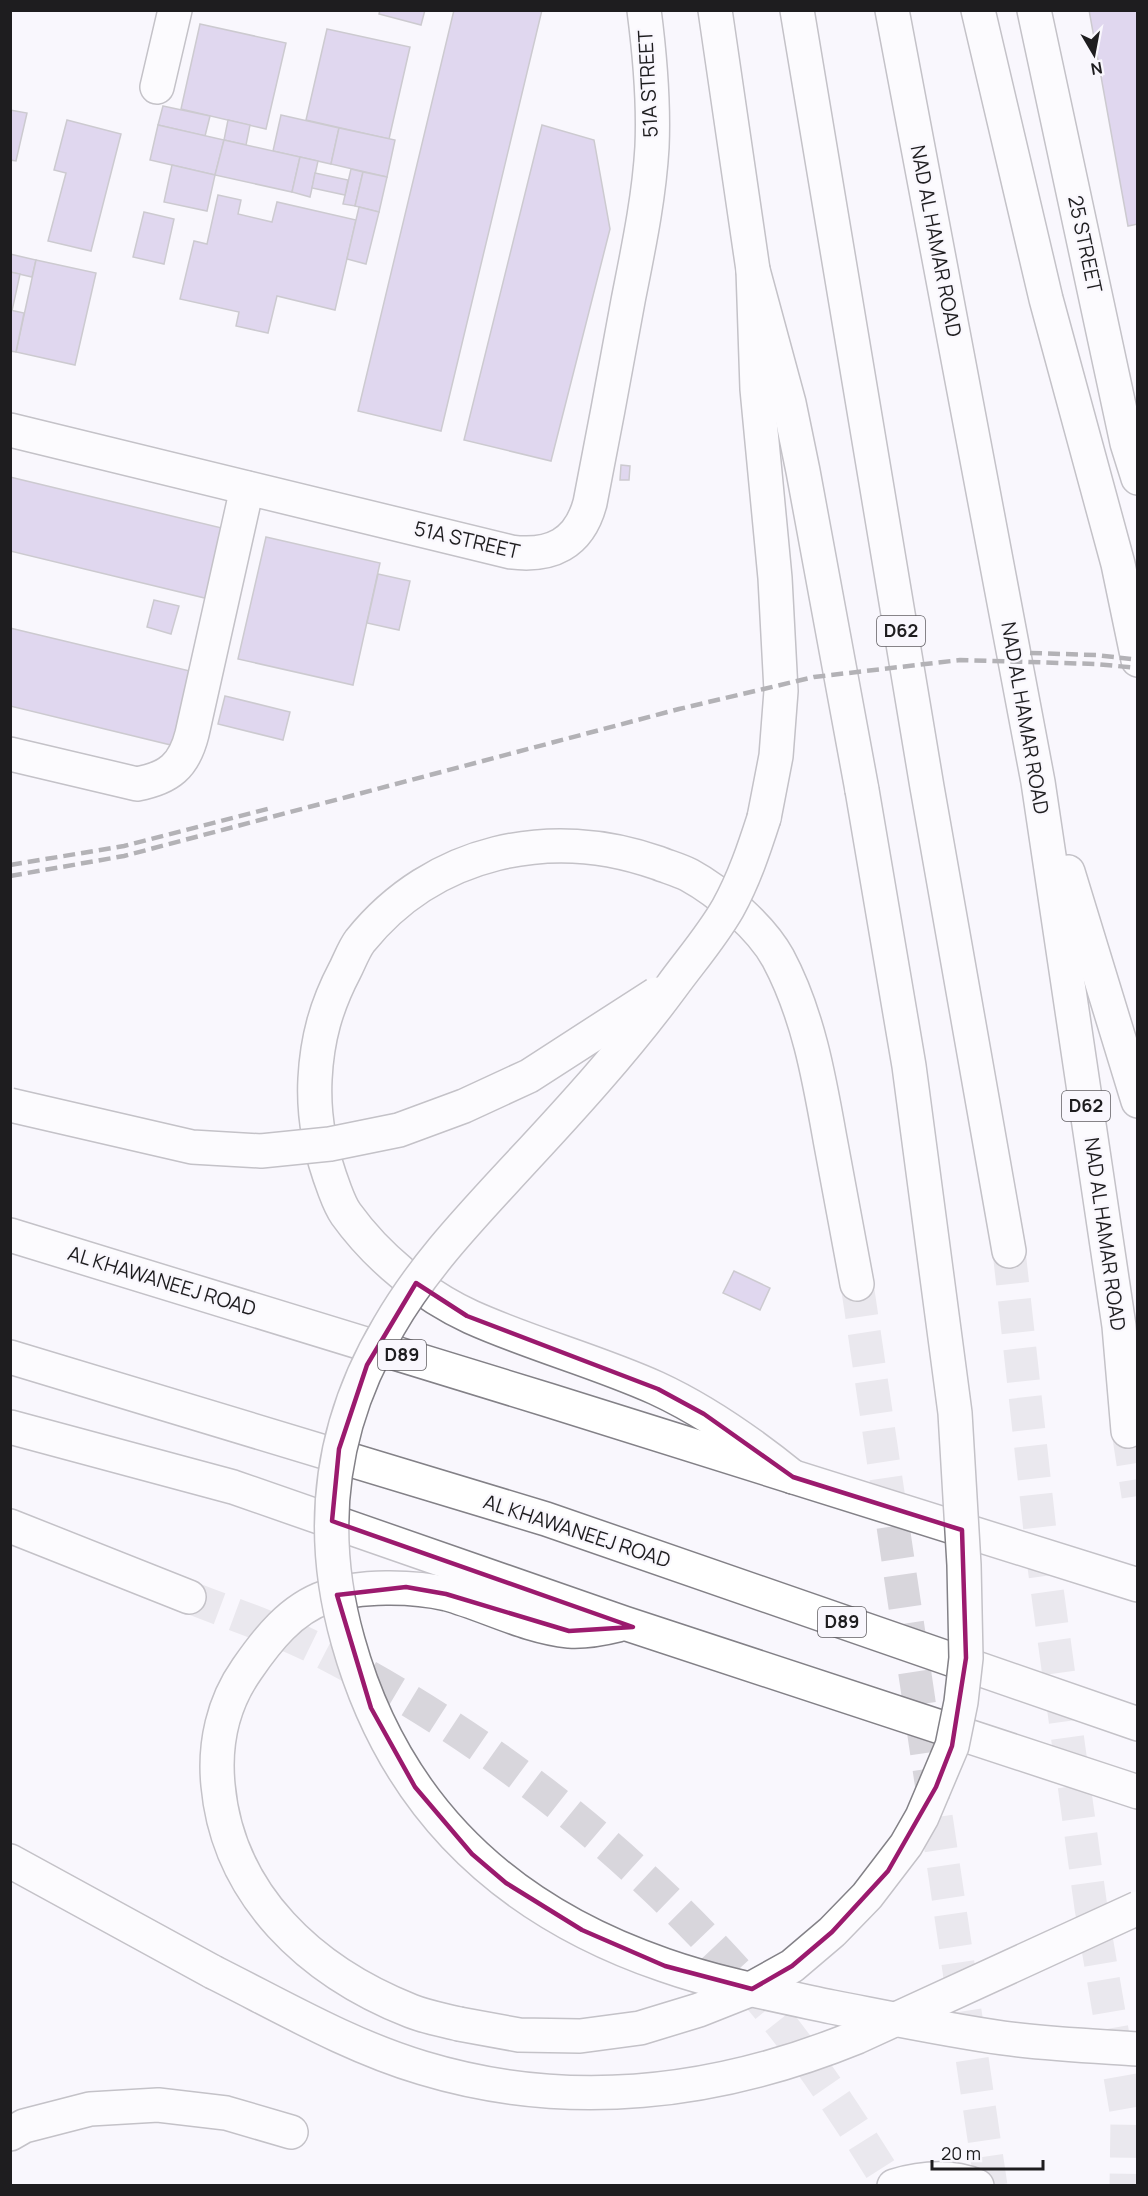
<svg xmlns="http://www.w3.org/2000/svg" width="1148" height="2196" font-family="Manrope,sans-serif">
<style>
.building{fill:#c2b0dd;stroke:#969399;stroke-width:1.5}
.lines{fill:none;stroke-linecap:round;stroke-linejoin:round}
.major-tunnel{stroke:#d8d6dc;stroke-width:33;stroke-dasharray:33 16;stroke-linecap:butt}
.highway-tunnel{stroke:#d8d6dc;stroke-width:33;stroke-dasharray:33 16;stroke-linecap:butt}
.minor-casing{stroke:#838187;stroke-width:36}
.major-casing{stroke:#838187;stroke-width:36}
.highway-casing{stroke:#838187;stroke-width:36}
.minor{stroke:#fff;stroke-width:33}
.major{stroke:#fff;stroke-width:33}
.highway{stroke:#fff;stroke-width:33}
.rail{stroke:#5e5d60;stroke-width:4.5;stroke-dasharray:12 6;stroke-linecap:butt}
.major-bridge-casing{stroke:#838187;stroke-width:36;stroke-linecap:butt}
.highway-bridge-casing{stroke:#838187;stroke-width:36;stroke-linecap:butt}
.major-bridge{stroke:#fff;stroke-width:33}
.highway-bridge{stroke:#fff;stroke-width:33}
.marked{fill:none;stroke:#9b1a6e;stroke-width:4.5;stroke-linejoin:round}
.labels{text-anchor:middle;stroke-width:4.5;stroke-linejoin:round;paint-order:stroke}
.shield{fill:#f9f7fd;stroke:#605e62;stroke-width:1.5}
.shield-label{font-size:18px;font-weight:bold;fill:#1e1d1f}
.street-label{font-size:20px;fill:#1e1d1f;stroke:#f9f7fd}
</style>
<rect width="100%" height="100%" fill="#f9f7fd"/>
<g class="building">
<polygon points="380,10 425,10 421,25 379,14"/>
<polygon points="454,10 542,10 441,431 358,411"/>
<polygon points="1089,10 1138,10 1138,224 1128,226"/>
<polygon points="200,24 286,43 266,129 181,109"/>
<polygon points="327,29 410,47 389,139 306,120"/>
<polygon points="163,106 210,116 205,136 158,125"/>
<polygon points="10,110 27,113 16,161 10,160"/>
<polygon points="281,115 339,128 331,164 273,151"/>
<polygon points="67,120 121,134 91,251 48,241 66,173 54,170"/>
<polygon points="228,120 250,125 246,145 224,140"/>
<polygon points="158,125 224,140 215,175 150,160"/>
<polygon points="542,125 594,140 610,229 551,461 464,440"/>
<polygon points="339,128 395,140 387,177 331,164"/>
<polygon points="224,140 300,157 292,192 215,175"/>
<polygon points="300,157 318,161 310,197 292,192"/>
<polygon points="172,165 215,175 207,211 164,202"/>
<polygon points="351,169 363,172 355,206 343,204"/>
<polygon points="363,172 387,177 379,212 355,206"/>
<polygon points="315,173 348,180 345,195 312,188"/>
<polygon points="218,195 241,200 238,214 272,222 277,202 356,220 335,310 277,296 268,333 236,326 239,312 180,299 194,241 207,244"/>
<polygon points="359,207 379,212 366,264 347,259"/>
<polygon points="144,212 174,219 164,264 133,257"/>
<polygon points="10,254 36,260 32,277 10,272"/>
<polygon points="36,260 96,273 75,365 16,352"/>
<polygon points="10,272 20,274 12,311 10,310"/>
<polygon points="10,310 24,313 16,352 10,351"/>
<polygon points="621,465 630,466 629,480 620,480"/>
<polygon points="10,477 230,530 213,600 10,551"/>
<polygon points="266,537 380,563 353,685 238,659"/>
<polygon points="378,574 410,581 399,630 367,623"/>
<polygon points="154,600 179,606 171,634 147,627"/>
<polygon points="10,628 194,672 175,746 10,706"/>
<polygon points="225,696 290,712 283,740 218,724"/>
<polygon points="734,1271 770,1288 760,1310 723,1293"/>
</g>
<g class="lines">
<g class="major-tunnel">
<polyline points="1009,1251 1044,1567 1091,1908 1127,2117 1126,2186"/>
<polyline points="1128,1431 1138,1496"/>
<path d="M189 1597C229 1613 272 1627 311 1646 474 1728 622 1843 744 1980 800 2043 846 2114 891 2186"/>
</g>
<polyline class="highway-tunnel" points="857,1284 991,2186"/>
<g class="minor-casing">
<g id="minor">
<polyline points="1034,10 1127,443 1138,478"/>
<polyline points="157,87 175,10"/>
<path d="M10 430 511 552C551 557 579 544 590 503 603 436 616 368 628 301 638 250 649 199 652 147 654 101 650 56 644 10"/>
<path d="M10 754 137 784C169 778 184 766 192 734L247 488"/>
<polyline points="10,2134 24,2126 90,2109 158,2105 226,2113 291,2132"/>
<path d="M894 2186C921 2178 950 2175 977 2186"/>
</g>
</g>
<g class="major-casing">
<g id="major">
<polyline points="715,10 753,270 789,403 803,471 862,790"/>
<polyline points="797,10 927,787 1009,1251"/>
<polyline points="892,10 1038,782 1119,1326 1128,1431"/>
<polyline points="1068,872 1138,1101"/>
<polyline points="10,1427 233,1487 624,1623 1138,1792"/>
<polyline points="10,1526 189,1597"/>
<polyline points="10,1861 213,1972"/>
<path d="M459 2024C443 2020 426 2017 411 2011 312 1972 228 1896 218 1785 214 1744 223 1703 247 1669 267 1640 291 1609 326 1597 358 1585 414 1586 447 1594 487 1605 527 1627 569 1631 586 1632 602 1629 618 1625"/>
</g>
</g>
<g class="highway-casing">
<g id="highway">
<polyline points="978,10 1046,299 1118,564 1138,660"/>
<polyline points="753,270 757,389 775,578 781,691 776,756 764,818"/>
<polyline points="10,1235 548,1400 1138,1585"/>
<polyline points="10,1357 546,1519 1138,1724"/>
<path d="M793 1477C751 1443 706 1411 656 1388 596 1361 531 1344 471 1317 423 1295 377 1257 346 1214 341 1207 338 1199 335 1191 321 1154 313 1120 315 1079 317 1039 326 1006 345 970 350 960 354 949 360 941 433 850 551 825 658 863 668 867 679 870 689 875 720 892 761 927 778 958 808 1014 819 1077 830 1139 839 1187 848 1236 857 1284"/>
</g>
</g>
<use href="#minor" class="minor"/>
<use href="#major" class="major"/>
<use href="#highway" class="highway"/>
<g class="rail">
<polyline points="1030,653 1096,655 1131,659"/>
<polyline points="10,865 124,846 271,808"/>
<polyline points="10,876 124,856 679,709 814,677 960,660 1096,664 1138,668"/>
</g>
<g class="major-bridge-casing">
<g id="major-bridge">
<path d="M213 1972C281 2006 349 2046 423 2068 569 2112 717 2094 857 2037L1138 1908"/>
<polyline points="459,2024 519,2035 580,2036 640,2028 699,2010 747,1991 792,1966 832,1932 867,1896 906,1845 922,1817 952,1746 961,1702 966,1658 964,1565 955,1413 909,1066 862,790"/>
</g>
</g>
<g class="highway-bridge-casing">
<g id="highway-bridge">
<path d="M764 818C754 849 744 879 728 908 712 936 691 960 672 986 624 1051 570 1110 515 1169 469 1219 423 1267 389 1326 330 1425 317 1531 348 1641 394 1806 504 1910 664 1965 718 1984 776 1995 832 2007 889 2018 946 2030 1003 2038 1047 2044 1093 2046 1138 2049"/>
<polyline points="10,1105 192,1147 261,1151 330,1144 399,1130 464,1106 529,1076 656,994"/>
</g>
</g>
<use href="#major-bridge" class="major-bridge"/>
<use href="#highway-bridge" class="highway-bridge"/>
</g>
<path d="M0 0H1148V2196H0ZM416 1283 467 1316 658 1389 704 1414 793 1477 962 1530 966 1658 952 1746 936 1787 888 1871 832 1932 792 1966 752 1989 665 1966 582 1930 506 1883 472 1854 415 1787 371 1708 337 1595 406 1587 446 1594 569 1631 633 1627 332 1521 339 1449 367 1365Z" fill="#f9f7fd" fill-opacity=".55" fill-rule="evenodd"/>
<path class="marked" d="M416 1283 467 1316 658 1389 704 1414 793 1477 962 1530 966 1658 952 1746 936 1787 888 1871 832 1932 792 1966 752 1989 665 1966 582 1930 506 1883 472 1854 415 1787 371 1708 337 1595 406 1587 446 1594 569 1631 633 1627 332 1521 339 1449 367 1365Z"/>
<g class="labels">
<g class="shield">
<rect x="877" y="616" width="48" height="30" rx="4.5"/>
<rect x="1062" y="1091" width="48" height="30" rx="4.5"/>
<rect x="378" y="1340" width="48" height="30" rx="4.5"/>
<rect x="818" y="1607" width="48" height="30" rx="4.5"/>
</g>
<g class="shield-label">
<text x="901" y="637">D62</text>
<text x="1086" y="1112">D62</text>
<text x="402" y="1361">D89</text>
<text x="842" y="1628">D89</text>
</g>
<g class="street-label">
<text transform="translate(648 84) rotate(-93)" y="7">51A STREET</text>
<text transform="translate(936 241) rotate(79)" y="7">NAD AL HAMAR ROAD</text>
<text transform="translate(1085 244) rotate(78)" y="7">25 STREET</text>
<text transform="translate(467 540) rotate(13)" y="7">51A STREET</text>
<text transform="translate(1025 718) rotate(80)" y="7">NAD AL HAMAR ROAD</text>
<text transform="translate(1105 1234) rotate(82)" y="7">NAD AL HAMAR ROAD</text>
<text transform="translate(162 1281) rotate(17)" y="7">AL KHAWANEEJ ROAD</text>
<text transform="translate(577 1531) rotate(18)" y="7">AL KHAWANEEJ ROAD</text>
</g>
</g>
<rect width="1148" height="2196" fill="none" stroke="#1e1d1f" stroke-width="24"/>
<g transform="translate(1094 54) rotate(170)" stroke="#f9f7fd" stroke-width="4.5" paint-order="stroke">
<path d="M0-4.5L10 22L0 15L-10 22Z" fill="#1e1d1f"/>
<text y="-9" font-size="16" font-weight="bold" text-anchor="middle" fill="#1e1d1f">N</text>
</g>
<path d="M932 2160v9h111v-9" fill="none" stroke="#1e1d1f" stroke-width="3"/>
<text x="941" y="2160" font-size="18" fill="#1e1d1f" stroke="#f9f7fd" stroke-width="4.5" paint-order="stroke">20 m</text>
</svg>
